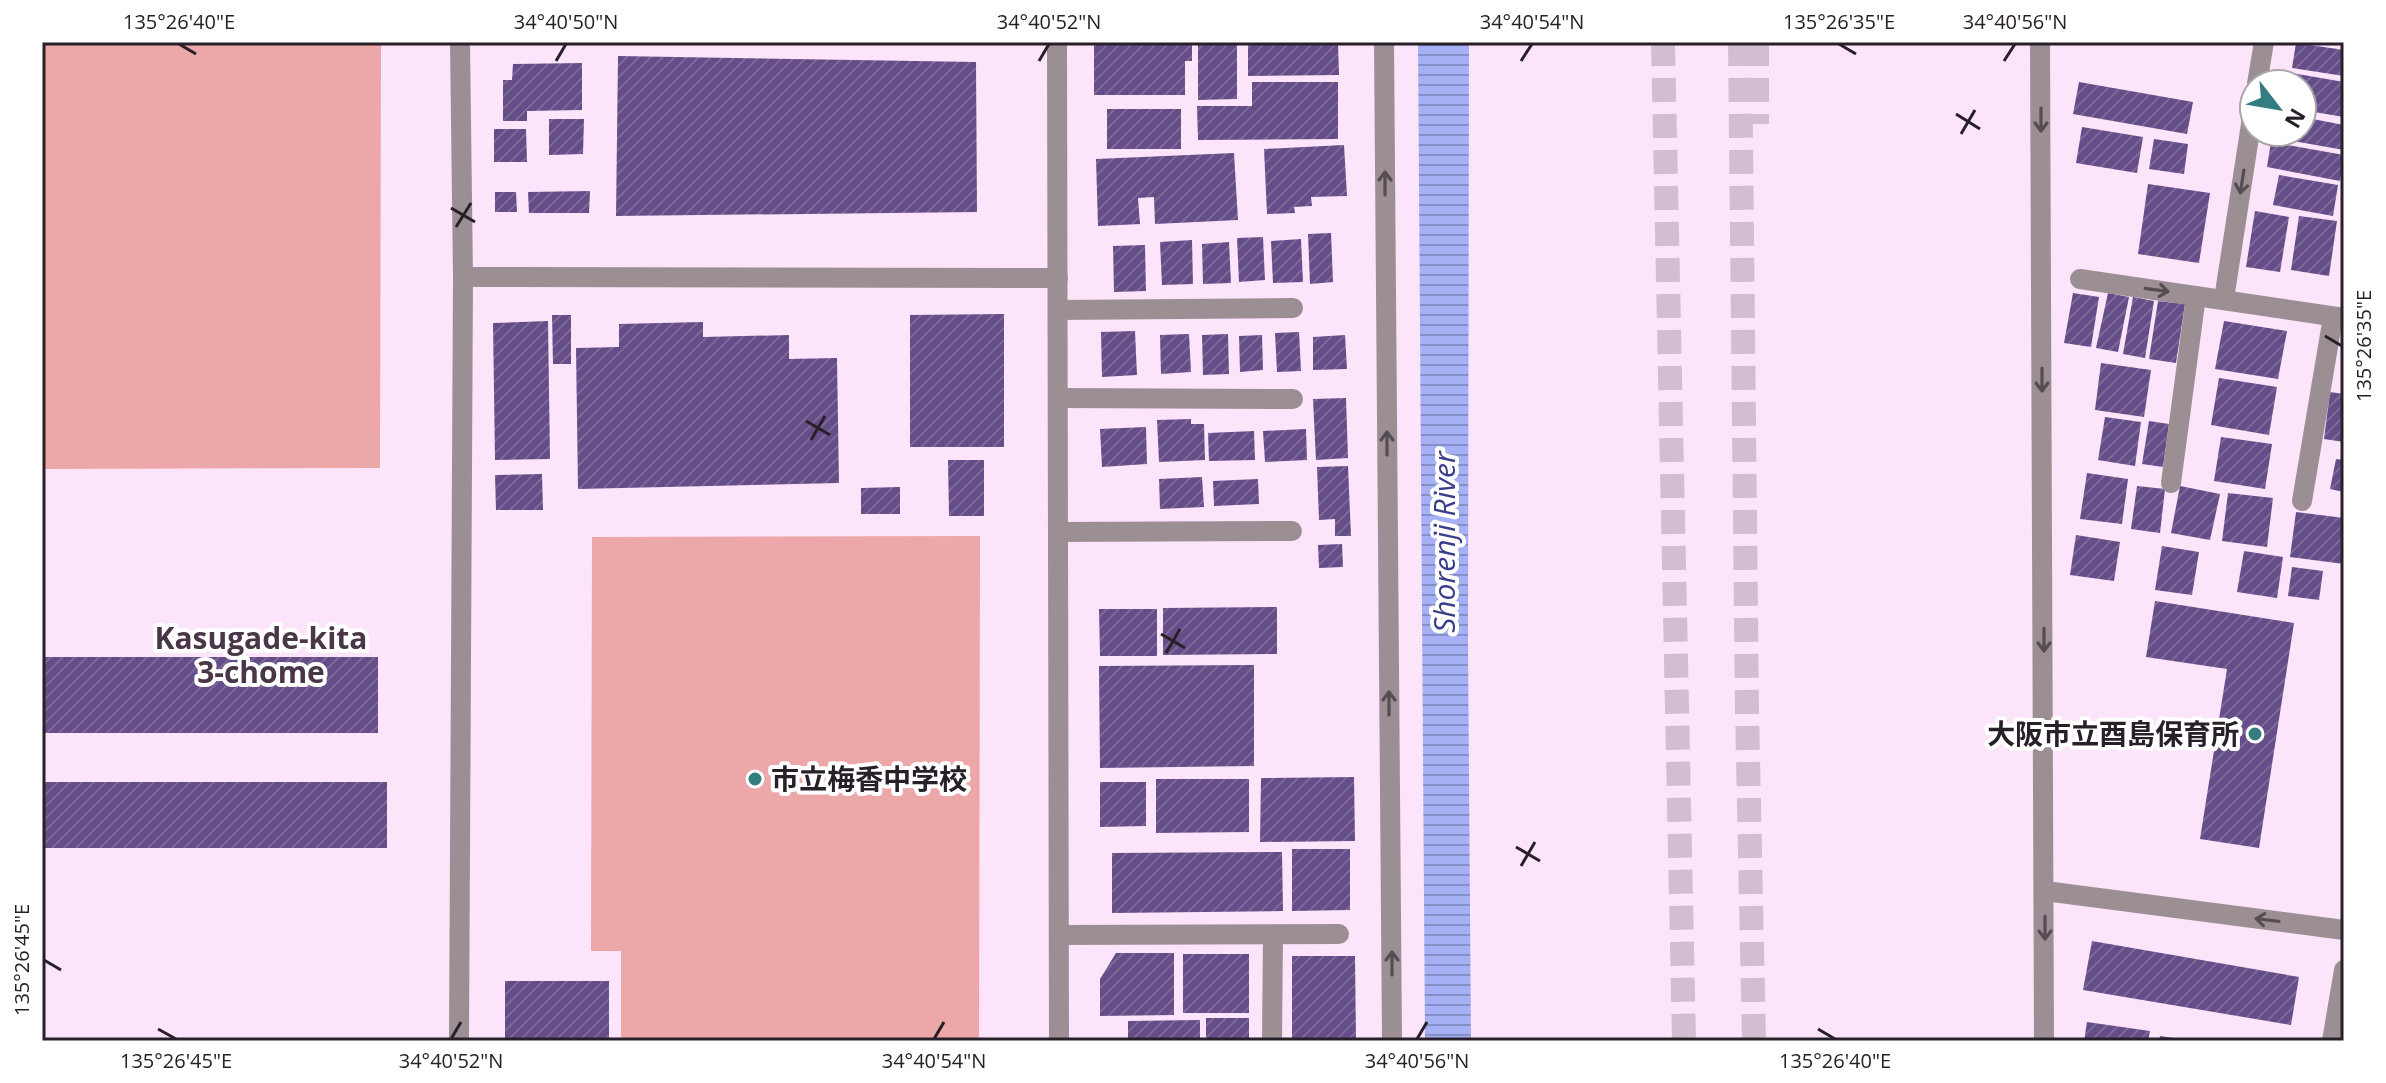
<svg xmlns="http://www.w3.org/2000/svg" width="2386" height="1083" font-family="'Open Sans','Noto Sans JP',sans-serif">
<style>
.grass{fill:#eca7a8}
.water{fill:url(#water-rules)}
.building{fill:url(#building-hatch)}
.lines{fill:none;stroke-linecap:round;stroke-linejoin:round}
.motorway-tunnel{stroke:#d2bed1;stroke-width:24;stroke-dasharray:24 12;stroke-linecap:butt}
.minor{stroke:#9c8f94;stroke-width:20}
.tertiary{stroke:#9c8f94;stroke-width:20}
.oneway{stroke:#564c53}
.ticks{fill:none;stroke:#282028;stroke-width:3}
.poi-dot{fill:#337c80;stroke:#fff;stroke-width:3}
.labels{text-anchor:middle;stroke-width:8;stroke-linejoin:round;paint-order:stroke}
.poi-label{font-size:28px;font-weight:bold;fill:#282028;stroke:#fff;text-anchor:end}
.water-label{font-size:30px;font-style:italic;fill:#383e8c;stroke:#fff}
.neighbourhood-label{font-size:30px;font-weight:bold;fill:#493749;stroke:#fff}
.neatline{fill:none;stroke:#282028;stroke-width:3}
.ticks-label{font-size:20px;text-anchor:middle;fill:#282028}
</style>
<defs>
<pattern id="water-rules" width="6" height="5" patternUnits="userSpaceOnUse" patternTransform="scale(2)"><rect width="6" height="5" fill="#a5b1f4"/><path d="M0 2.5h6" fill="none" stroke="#8690c6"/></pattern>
<pattern id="building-hatch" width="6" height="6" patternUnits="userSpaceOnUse" patternTransform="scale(2)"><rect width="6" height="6" fill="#654d89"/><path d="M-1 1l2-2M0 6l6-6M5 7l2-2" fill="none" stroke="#7b6996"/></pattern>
</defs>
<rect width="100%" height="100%" fill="#fce5fb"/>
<g class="grass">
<polygon points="42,42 381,42 380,468 42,469"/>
<polygon points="980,536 979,1041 621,1041 621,951 591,951 592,537"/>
</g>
<polygon class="water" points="1418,42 1469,42 1468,642 1471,1041 1425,1041"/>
<g class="building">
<polygon points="1094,42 1192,42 1192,61 1185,61 1185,95 1094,95"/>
<polygon points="1198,42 1237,42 1237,99 1198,100"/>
<polygon points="1248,42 1338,42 1339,75 1248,76"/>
<polygon points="2296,43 2344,50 2344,76 2292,68"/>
<polygon points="618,56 976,62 977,212 616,216"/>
<polygon points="582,63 582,110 527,111 527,121 503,121 503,80 512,80 513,64"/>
<polygon points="2280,71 2344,82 2344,117 2302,110 2302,84 2278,84"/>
<polygon points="1252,82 1338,82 1338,139 1198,140 1197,106 1252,106"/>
<polygon points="2079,82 2193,102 2187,134 2073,114"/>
<rect x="1107" y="109" width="74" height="40"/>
<polygon points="2302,117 2344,125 2344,150 2270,137 2271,132 2302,132"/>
<polygon points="549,119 584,119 583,154 549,155"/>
<polygon points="2082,127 2143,137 2137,173 2076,163"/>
<polygon points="494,129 526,129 527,162 494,162"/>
<polygon points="2154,139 2188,144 2184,174 2149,169"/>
<polygon points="2271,142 2344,155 2340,181 2267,167"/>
<polygon points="1344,145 1347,196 1311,197 1312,206 1294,207 1295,213 1267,214 1264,149"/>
<polygon points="1234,153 1238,220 1155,224 1154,197 1138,198 1140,224 1098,226 1096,159"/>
<polygon points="2279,175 2338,185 2333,216 2273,205"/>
<polygon points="2148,184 2210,193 2199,263 2138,254"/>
<polygon points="590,191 589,213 529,213 528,192"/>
<polygon points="495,192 516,192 517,212 495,212"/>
<polygon points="2255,211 2289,217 2280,272 2246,267"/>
<polygon points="2299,216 2337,221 2329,276 2291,270"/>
<polygon points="1331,233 1333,282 1310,284 1308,234"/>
<polygon points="1263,237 1265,280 1239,282 1237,238"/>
<polygon points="1301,239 1303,282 1273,283 1271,241"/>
<polygon points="1192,240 1193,284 1162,285 1160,242"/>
<polygon points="1229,242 1231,283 1203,284 1202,244"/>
<polygon points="1145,245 1146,291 1114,292 1113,246"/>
<polygon points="2073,293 2099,297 2091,347 2064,343"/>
<polygon points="2108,293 2129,297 2118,352 2096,348"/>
<polygon points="2133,297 2154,301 2145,358 2123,354"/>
<polygon points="2158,301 2185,304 2176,363 2149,359"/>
<polygon points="1004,314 1004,447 910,447 910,315"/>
<polygon points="552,315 571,315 571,364 553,364"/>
<polygon points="548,321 550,459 495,460 493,323"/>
<polygon points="2224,321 2287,331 2278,379 2215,369"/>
<polygon points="703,322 703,337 789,335 789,359 837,358 839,483 578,489 576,348 619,347 619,324"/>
<polygon points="1135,331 1137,375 1102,377 1101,332"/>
<polygon points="1299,332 1301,371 1277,372 1275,333"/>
<polygon points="1189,334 1191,372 1161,374 1160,335"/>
<polygon points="1228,334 1229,374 1203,375 1202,335"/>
<polygon points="1262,335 1263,370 1240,372 1239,336"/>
<polygon points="1345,335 1347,369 1313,370 1313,337"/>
<polygon points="2101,363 2151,370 2144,417 2095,410"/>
<polygon points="2219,378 2277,387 2269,435 2211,425"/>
<polygon points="2330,392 2344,394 2344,442 2324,439"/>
<polygon points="1346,398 1348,458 1316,460 1313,399"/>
<polygon points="2105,417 2141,422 2135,466 2098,460"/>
<polygon points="1191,419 1191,424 1204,424 1205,460 1159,462 1157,420"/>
<polygon points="2149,421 2169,424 2163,467 2142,464"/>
<polygon points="1146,427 1147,464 1102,467 1100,429"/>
<polygon points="1306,429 1307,460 1265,462 1263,431"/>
<polygon points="1254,431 1255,460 1209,461 1208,433"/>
<polygon points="2221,437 2272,444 2265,489 2214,481"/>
<polygon points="2336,459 2344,460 2344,492 2330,489"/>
<polygon points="948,460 984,460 984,516 949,516"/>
<polygon points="1348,466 1351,536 1335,536 1335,519 1319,520 1317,467"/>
<polygon points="2087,473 2128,479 2122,524 2080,519"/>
<polygon points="542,474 543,510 496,510 495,475"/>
<polygon points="1202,477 1204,507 1160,509 1159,479"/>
<polygon points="1258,479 1259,504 1214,506 1213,481"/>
<polygon points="2137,486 2165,489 2160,533 2131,529"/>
<polygon points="2180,486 2220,494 2210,540 2171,533"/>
<polygon points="900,487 900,514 861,514 861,488"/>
<polygon points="2228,493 2273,498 2267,547 2222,541"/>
<polygon points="2296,512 2344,518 2344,564 2290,557"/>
<polygon points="2076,535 2120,542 2114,581 2070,575"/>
<polygon points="1342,544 1343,567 1319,568 1318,545"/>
<polygon points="2162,546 2199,552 2192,595 2155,590"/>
<polygon points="2244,551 2283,557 2277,598 2237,592"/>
<polygon points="2292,567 2323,571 2319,600 2288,596"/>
<polygon points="2155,601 2294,623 2259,848 2200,839 2227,669 2146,657"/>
<polygon points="1277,607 1277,654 1163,655 1163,608"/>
<polygon points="1099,609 1157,609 1157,656 1100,656"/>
<rect x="42" y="657" width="336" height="76"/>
<polygon points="1254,665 1254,766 1100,768 1099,666"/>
<polygon points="1354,777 1355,841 1260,842 1261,778"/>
<polygon points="1156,779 1249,779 1249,832 1156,833"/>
<rect x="42" y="782" width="345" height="66"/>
<polygon points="1100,782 1146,782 1146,826 1100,827"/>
<polygon points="1292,849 1350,849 1350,910 1292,911"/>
<polygon points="1282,852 1283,911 1112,913 1112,853"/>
<polygon points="2092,941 2299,977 2291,1025 2083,990"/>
<polygon points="1116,953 1174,953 1174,1015 1100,1016 1100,979"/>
<rect x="1183" y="954" width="66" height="59"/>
<polygon points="1292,956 1355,956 1356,1041 1292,1041"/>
<rect x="505" y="981" width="104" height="60"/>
<rect x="1206" y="1018" width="43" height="23"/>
<polygon points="1200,1020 1200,1041 1128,1041 1128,1021"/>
<polygon points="2087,1022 2150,1031 2148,1041 2084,1041"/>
<polygon points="2160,1036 2181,1039 2181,1041 2159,1041"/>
</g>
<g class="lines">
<g class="motorway-tunnel">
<polyline points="1663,42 1684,1041"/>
<polyline points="1740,42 1747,710 1754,1041"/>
<polyline points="1757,42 1757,124"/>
</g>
<g class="minor">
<polyline points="1384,42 1392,1041"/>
<polyline points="2040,42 2044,1041"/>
<polyline points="2257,84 2264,42"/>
<polyline points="463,277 1058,278"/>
<polyline points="2080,279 2344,318"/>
<polyline points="2224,299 2254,105"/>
<polyline points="1058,310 1293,308"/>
<polyline points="1058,398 1293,399"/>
<polyline points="2171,483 2196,296"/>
<polyline points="2302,501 2333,317"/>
<polyline points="1058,532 1292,531"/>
<polyline points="2045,891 2344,930"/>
<polyline points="1059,935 1339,934"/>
<polyline points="459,1041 463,277 460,42"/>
<polyline points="1272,1041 1273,935"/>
<polyline points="2332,1041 2344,970"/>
</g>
<polyline class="tertiary" points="1057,42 1059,1041"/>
</g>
<defs><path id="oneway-shaft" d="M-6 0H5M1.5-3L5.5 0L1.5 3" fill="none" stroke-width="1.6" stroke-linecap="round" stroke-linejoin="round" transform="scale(2)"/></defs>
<g class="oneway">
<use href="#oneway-shaft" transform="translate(2041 120) rotate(90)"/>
<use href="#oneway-shaft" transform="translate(2242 182) rotate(99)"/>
<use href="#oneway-shaft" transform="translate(1385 183) rotate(-90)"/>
<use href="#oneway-shaft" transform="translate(2157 290) rotate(8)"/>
<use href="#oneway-shaft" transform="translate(2042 380) rotate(90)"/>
<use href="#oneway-shaft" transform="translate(1387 443) rotate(-90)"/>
<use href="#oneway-shaft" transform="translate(2044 640) rotate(90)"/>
<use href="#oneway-shaft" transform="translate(1389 703) rotate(-90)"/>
<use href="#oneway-shaft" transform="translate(2267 920) rotate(-173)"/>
<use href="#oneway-shaft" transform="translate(2045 928) rotate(90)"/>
<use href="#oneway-shaft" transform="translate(1392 963) rotate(-90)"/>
</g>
<path class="ticks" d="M179 44 196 54M1839 44 1856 54M556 61 566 44M1039 61 1049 44M1521 61 1532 44M2004 61 2015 44M1956 114 1980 129M1961 134 1975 110M451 208 475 222M456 227 471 203M2325 336 2342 346M806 421 830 435M811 440 825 416M1161 634 1185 648M1166 653 1180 629M1516 847 1540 861M1521 866 1535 842M44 960 61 970M158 1029 176 1039M1818 1029 1835 1039M451 1039 461 1022M934 1039 944 1022M1417 1039 1427 1022"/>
<g class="poi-dot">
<circle cx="2255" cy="734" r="8"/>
<circle cx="755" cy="779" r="8"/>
</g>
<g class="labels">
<g class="poi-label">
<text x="2239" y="744">大阪市立酉島保育所</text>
<text x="771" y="789" text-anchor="start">市立梅香中学校</text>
</g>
<g class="water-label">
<text transform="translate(1445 542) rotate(-90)" y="10">Shorenji River</text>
</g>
<g class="neighbourhood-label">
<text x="261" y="649">Kasugade-kita<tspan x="261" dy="34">3-chome</tspan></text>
</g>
</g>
<rect width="2386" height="1083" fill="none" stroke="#ffffff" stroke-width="88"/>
<g transform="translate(2278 108) rotate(121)"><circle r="38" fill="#ffffff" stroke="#a9a6a9" stroke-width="2"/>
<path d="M0-6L14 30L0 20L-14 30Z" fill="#337c80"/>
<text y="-12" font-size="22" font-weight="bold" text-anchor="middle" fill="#282028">N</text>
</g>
<rect x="44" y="44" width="2298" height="995" class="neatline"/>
<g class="ticks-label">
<text x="179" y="29">135°26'40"E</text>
<text x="566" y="29">34°40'50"N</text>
<text x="1049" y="29">34°40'52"N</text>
<text x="1532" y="29">34°40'54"N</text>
<text x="1839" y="29">135°26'35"E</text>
<text x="2015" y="29">34°40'56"N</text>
<text transform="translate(2364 346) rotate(-90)" y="7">135°26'35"E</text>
<text transform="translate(22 960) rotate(-90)" y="7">135°26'45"E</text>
<text x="176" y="1068">135°26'45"E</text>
<text x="451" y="1068">34°40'52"N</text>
<text x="934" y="1068">34°40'54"N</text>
<text x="1417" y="1068">34°40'56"N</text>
<text x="1835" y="1068">135°26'40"E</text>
</g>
</svg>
